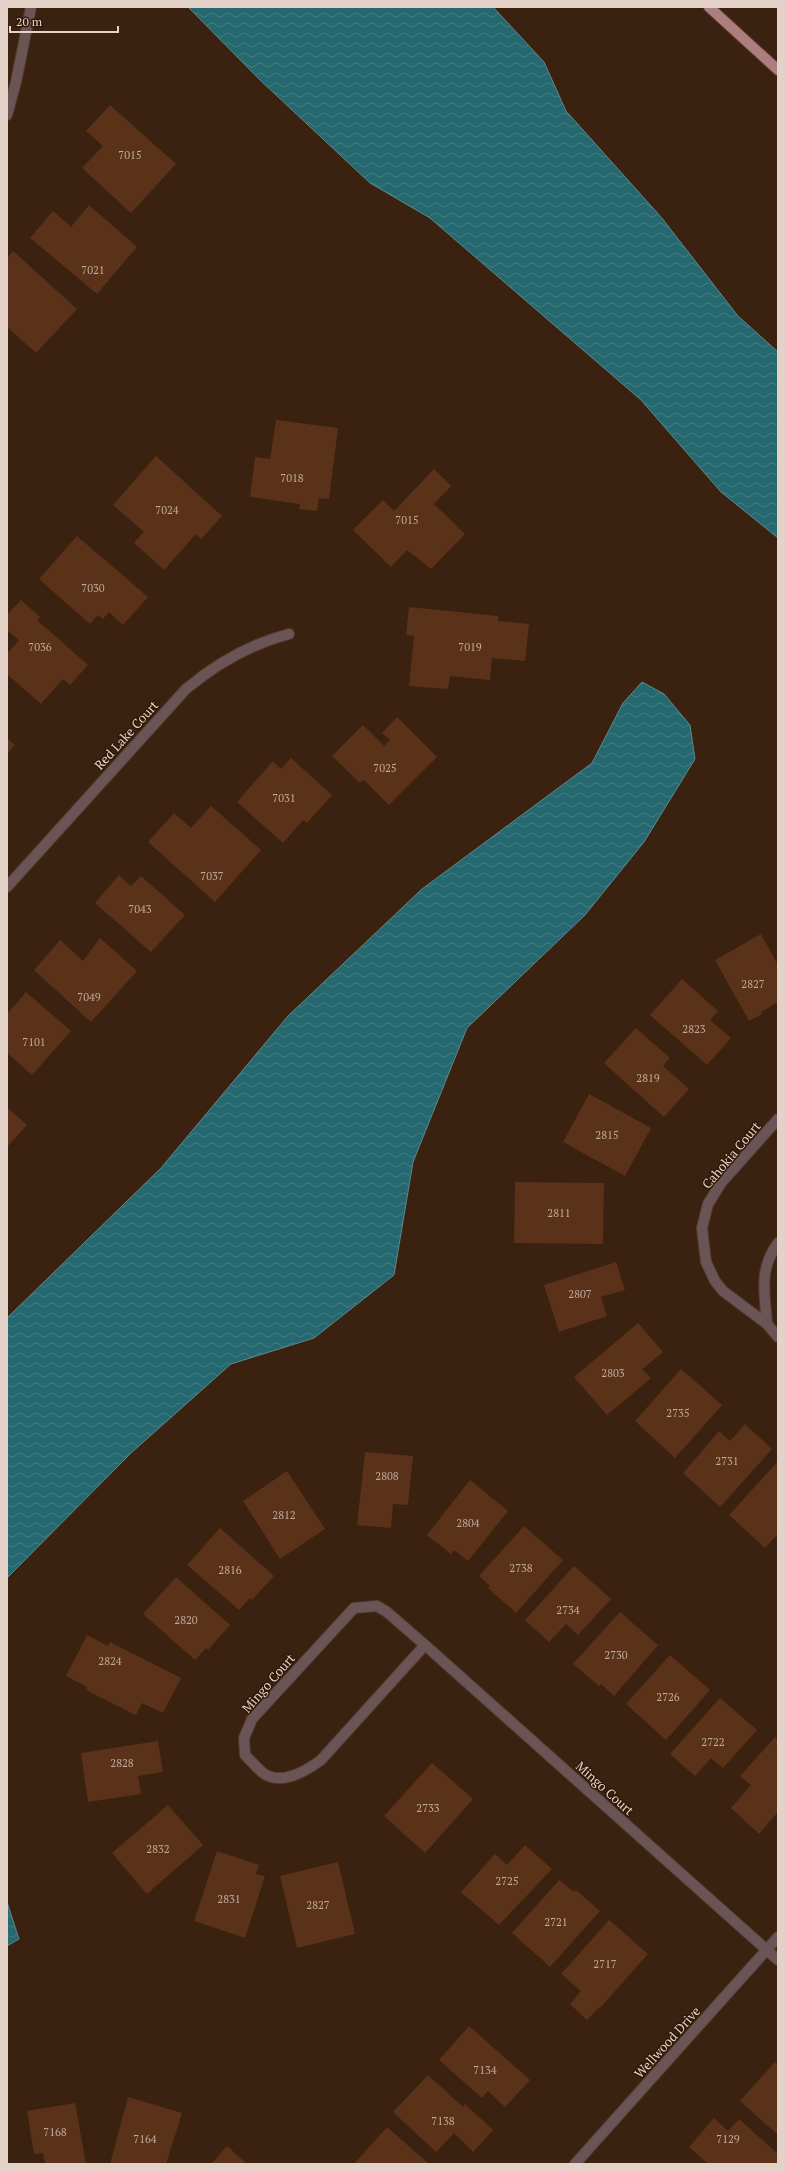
<svg xmlns="http://www.w3.org/2000/svg" width="785" height="2171" font-family="'PT Serif',serif">
<style>
.water{fill:url(#water-waves);stroke:#5e888a}
.building{fill:#593219}
.lines{fill:none;stroke-linecap:round;stroke-linejoin:round}
.minor-casing{stroke:#563d2d;stroke-width:12}
.major-casing{stroke:#563d2d;stroke-width:12}
.minor{stroke:#6a5455;stroke-width:10}
.major{stroke:#ac7e80;stroke-width:10}
.labels{text-anchor:middle;stroke-width:3;stroke-linejoin:round;paint-order:stroke}
.number-label{font-size:11px;fill:#c1aa9c}
.street-label{font-size:13px;fill:#e4d2c8;stroke:#301706}
</style>
<defs>
<pattern id="water-waves" width="16" height="10" patternUnits="userSpaceOnUse"><rect width="16" height="10" fill="#25686f"/><path d="M0 5q4-4 8 0t8 0" fill="none" stroke="#447d82"/></pattern>
</defs>
<rect width="100%" height="100%" fill="#3b2110"/>
<g class="water">
<polygon points="188,7 493,7 544,62 566,111 661,217 738,316 778,352 778,538 721,492 641,400 430,218 370,183 260,80"/>
<polygon points="642,682 664,694 690,725 695,759 644,842 585,915 467,1028 413,1162 394,1275 314,1338 231,1364 131,1453 7,1578 7,1318 161,1168 288,1016 422,889 592,763 623,703"/>
<polygon points="7,1902 19,1939 7,1946"/>
</g>
<g class="building">
<polygon points="110,105 176,164 131,213 82,168 103,146 86,131"/>
<polygon points="89,205 137,247 97,294 30,238 53,211 71,227"/>
<polygon points="13,251 77,309 36,353 7,327 7,258"/>
<polygon points="276,420 338,428 329,499 319,498 317,511 299,509 300,504 250,497 255,457 270,459"/>
<polygon points="156,456 222,516 201,539 196,534 164,570 134,543 144,532 113,505"/>
<polygon points="434,469 451,486 434,504 465,534 431,569 407,550 391,567 353,530 383,500 394,511"/>
<polygon points="77,536 148,597 123,625 109,612 103,619 98,615 90,624 39,579"/>
<polygon points="21,600 40,617 37,620 88,665 70,685 63,679 41,704 7,674 7,654 19,640 7,630 7,615"/>
<polygon points="409,607 498,616 498,621 529,624 525,661 492,658 490,680 450,676 448,689 409,686 414,636 406,635"/>
<polygon points="397,717 437,757 389,805 364,780 360,783 332,756 363,725 384,746 390,740 382,733"/>
<polygon points="7,738 15,745 7,754"/>
<polygon points="291,758 332,795 307,823 303,820 283,843 237,802 273,761 281,769"/>
<polygon points="211,806 261,850 215,902 148,842 174,813 191,828"/>
<polygon points="119,875 131,886 141,876 185,915 151,952 95,903"/>
<polygon points="761,934 778,965 778,1002 761,1012 762,1014 749,1021 715,960"/>
<polygon points="100,938 137,971 91,1022 34,970 60,940 83,961"/>
<polygon points="682,979 718,1011 710,1020 731,1038 707,1065 650,1015"/>
<polygon points="26,992 71,1031 32,1075 7,1053 7,1014"/>
<polygon points="636,1028 670,1058 663,1066 689,1089 664,1117 604,1063"/>
<polygon points="589,1094 651,1128 625,1176 563,1142"/>
<polygon points="7,1107 27,1125 7,1147"/>
<polygon points="515,1182 604,1183 603,1244 514,1243"/>
<polygon points="616,1262 625,1290 601,1297 607,1316 559,1332 544,1285"/>
<polygon points="638,1323 663,1352 642,1369 651,1378 607,1415 574,1377"/>
<polygon points="681,1369 722,1405 675,1458 635,1421"/>
<polygon points="745,1424 772,1449 720,1507 683,1473 719,1431 730,1441"/>
<polygon points="365,1452 413,1456 408,1505 393,1504 391,1528 357,1525"/>
<polygon points="778,1461 778,1534 765,1548 729,1515"/>
<polygon points="287,1471 325,1529 280,1559 243,1501"/>
<polygon points="470,1480 508,1511 468,1561 454,1550 451,1554 427,1535"/>
<polygon points="524,1526 563,1560 516,1613 488,1588 490,1586 479,1576"/>
<polygon points="220,1528 274,1576 252,1600 250,1598 239,1610 187,1565"/>
<polygon points="574,1566 611,1599 578,1635 566,1624 549,1642 525,1620"/>
<polygon points="176,1577 230,1625 208,1650 206,1648 195,1660 143,1614"/>
<polygon points="620,1612 658,1645 614,1696 601,1684 599,1686 573,1664"/>
<polygon points="87,1635 108,1646 110,1642 181,1678 163,1713 142,1703 136,1715 86,1690 87,1687 66,1676"/>
<polygon points="670,1655 710,1690 666,1740 626,1704"/>
<polygon points="720,1698 757,1730 723,1768 711,1758 695,1776 670,1754"/>
<polygon points="775,1737 778,1740 778,1812 759,1834 731,1808 751,1785 740,1776"/>
<polygon points="158,1741 163,1772 138,1776 141,1794 88,1802 81,1753"/>
<polygon points="432,1763 473,1799 425,1853 384,1816"/>
<polygon points="168,1805 203,1845 147,1894 112,1853"/>
<polygon points="525,1845 552,1869 499,1925 461,1892 495,1854 507,1865"/>
<polygon points="217,1851 259,1865 256,1874 265,1876 245,1938 194,1921"/>
<polygon points="338,1862 355,1934 297,1948 280,1876"/>
<polygon points="559,1880 574,1892 576,1890 600,1911 550,1967 512,1933"/>
<polygon points="609,1920 648,1954 600,2008 599,2007 587,2020 570,2004 581,1991 561,1974"/>
<polygon points="469,2026 530,2080 505,2107 488,2091 482,2098 439,2060"/>
<polygon points="775,2062 778,2065 778,2135 740,2101"/>
<polygon points="428,2075 463,2107 465,2104 493,2130 473,2152 454,2133 436,2152 393,2112"/>
<polygon points="128,2097 182,2113 166,2164 110,2164"/>
<polygon points="75,2103 86,2164 45,2164 43,2153 34,2154 27,2111"/>
<polygon points="714,2118 728,2131 739,2119 778,2154 778,2164 708,2164 689,2147"/>
<polygon points="387,2127 429,2164 355,2163"/>
<polygon points="227,2146 247,2164 211,2164"/>
</g>
<g class="lines">
<g class="minor-casing">
<g id="minor">
<polyline points="7,115 16,82 31,7"/>
<path d="M7 887 186 689C216 664 250 644 289 634"/>
<path d="M778 1119 721 1183 708 1204 702 1228 706 1262 715 1281 723 1291 767 1324C765 1294 758 1270 778 1243"/>
<polyline points="767,1324 778,1337"/>
<path d="M425 1645 321 1760C306 1771 281 1786 263 1773 257 1768 251 1761 245 1755L244 1738 252 1719 354 1608 377 1606 387 1612 425 1645 778 1960"/>
<polyline points="575,2164 778,1937"/>
</g>
</g>
<g class="major-casing">
<polyline id="major" points="709,7 778,70"/>
</g>
<use href="#minor" class="minor"/>
<use href="#major" class="major"/>
</g>
<g class="labels">
<g class="number-label">
<text x="130" y="159">7015</text>
<text x="93" y="274">7021</text>
<text x="292" y="482">7018</text>
<text x="167" y="514">7024</text>
<text x="407" y="524">7015</text>
<text x="93" y="592">7030</text>
<text x="40" y="651">7036</text>
<text x="470" y="651">7019</text>
<text x="385" y="772">7025</text>
<text x="284" y="802">7031</text>
<text x="212" y="880">7037</text>
<text x="140" y="913">7043</text>
<text x="753" y="988">2827</text>
<text x="89" y="1001">7049</text>
<text x="694" y="1033">2823</text>
<text x="34" y="1046">7101</text>
<text x="648" y="1082">2819</text>
<text x="607" y="1139">2815</text>
<text x="559" y="1217">2811</text>
<text x="580" y="1298">2807</text>
<text x="613" y="1377">2803</text>
<text x="678" y="1417">2735</text>
<text x="727" y="1465">2731</text>
<text x="387" y="1480">2808</text>
<text x="284" y="1519">2812</text>
<text x="468" y="1527">2804</text>
<text x="521" y="1572">2738</text>
<text x="230" y="1574">2816</text>
<text x="568" y="1614">2734</text>
<text x="186" y="1624">2820</text>
<text x="616" y="1659">2730</text>
<text x="110" y="1665">2824</text>
<text x="668" y="1701">2726</text>
<text x="713" y="1746">2722</text>
<text x="122" y="1767">2828</text>
<text x="428" y="1812">2733</text>
<text x="158" y="1853">2832</text>
<text x="507" y="1885">2725</text>
<text x="229" y="1903">2831</text>
<text x="318" y="1909">2827</text>
<text x="556" y="1926">2721</text>
<text x="605" y="1968">2717</text>
<text x="485" y="2074">7134</text>
<text x="443" y="2125">7138</text>
<text x="55" y="2136">7168</text>
<text x="145" y="2143">7164</text>
<text x="728" y="2143">7129</text>
</g>
<g class="street-label">
<text transform="translate(126 735) rotate(-48)" y="5">Red Lake Court</text>
<text transform="translate(731 1155) rotate(-50)" y="5">Cahokia Court</text>
<text transform="translate(268 1683) rotate(-49)" y="5">Mingo Court</text>
<text transform="translate(605 1788) rotate(42)" y="5">Mingo Court</text>
<text transform="translate(667 2042) rotate(-48)" y="5">Wellwood Drive</text>
</g>
</g>
<rect width="785" height="2171" fill="none" stroke="#e4d2c8" stroke-width="16"/>
<path d="M10 26v6h108v-6" fill="none" stroke="#e4d2c8" stroke-width="2"/>
<text x="16" y="26" font-size="12" fill="#e4d2c8" stroke="#301706" stroke-width="3" paint-order="stroke">20 m</text>
</svg>
